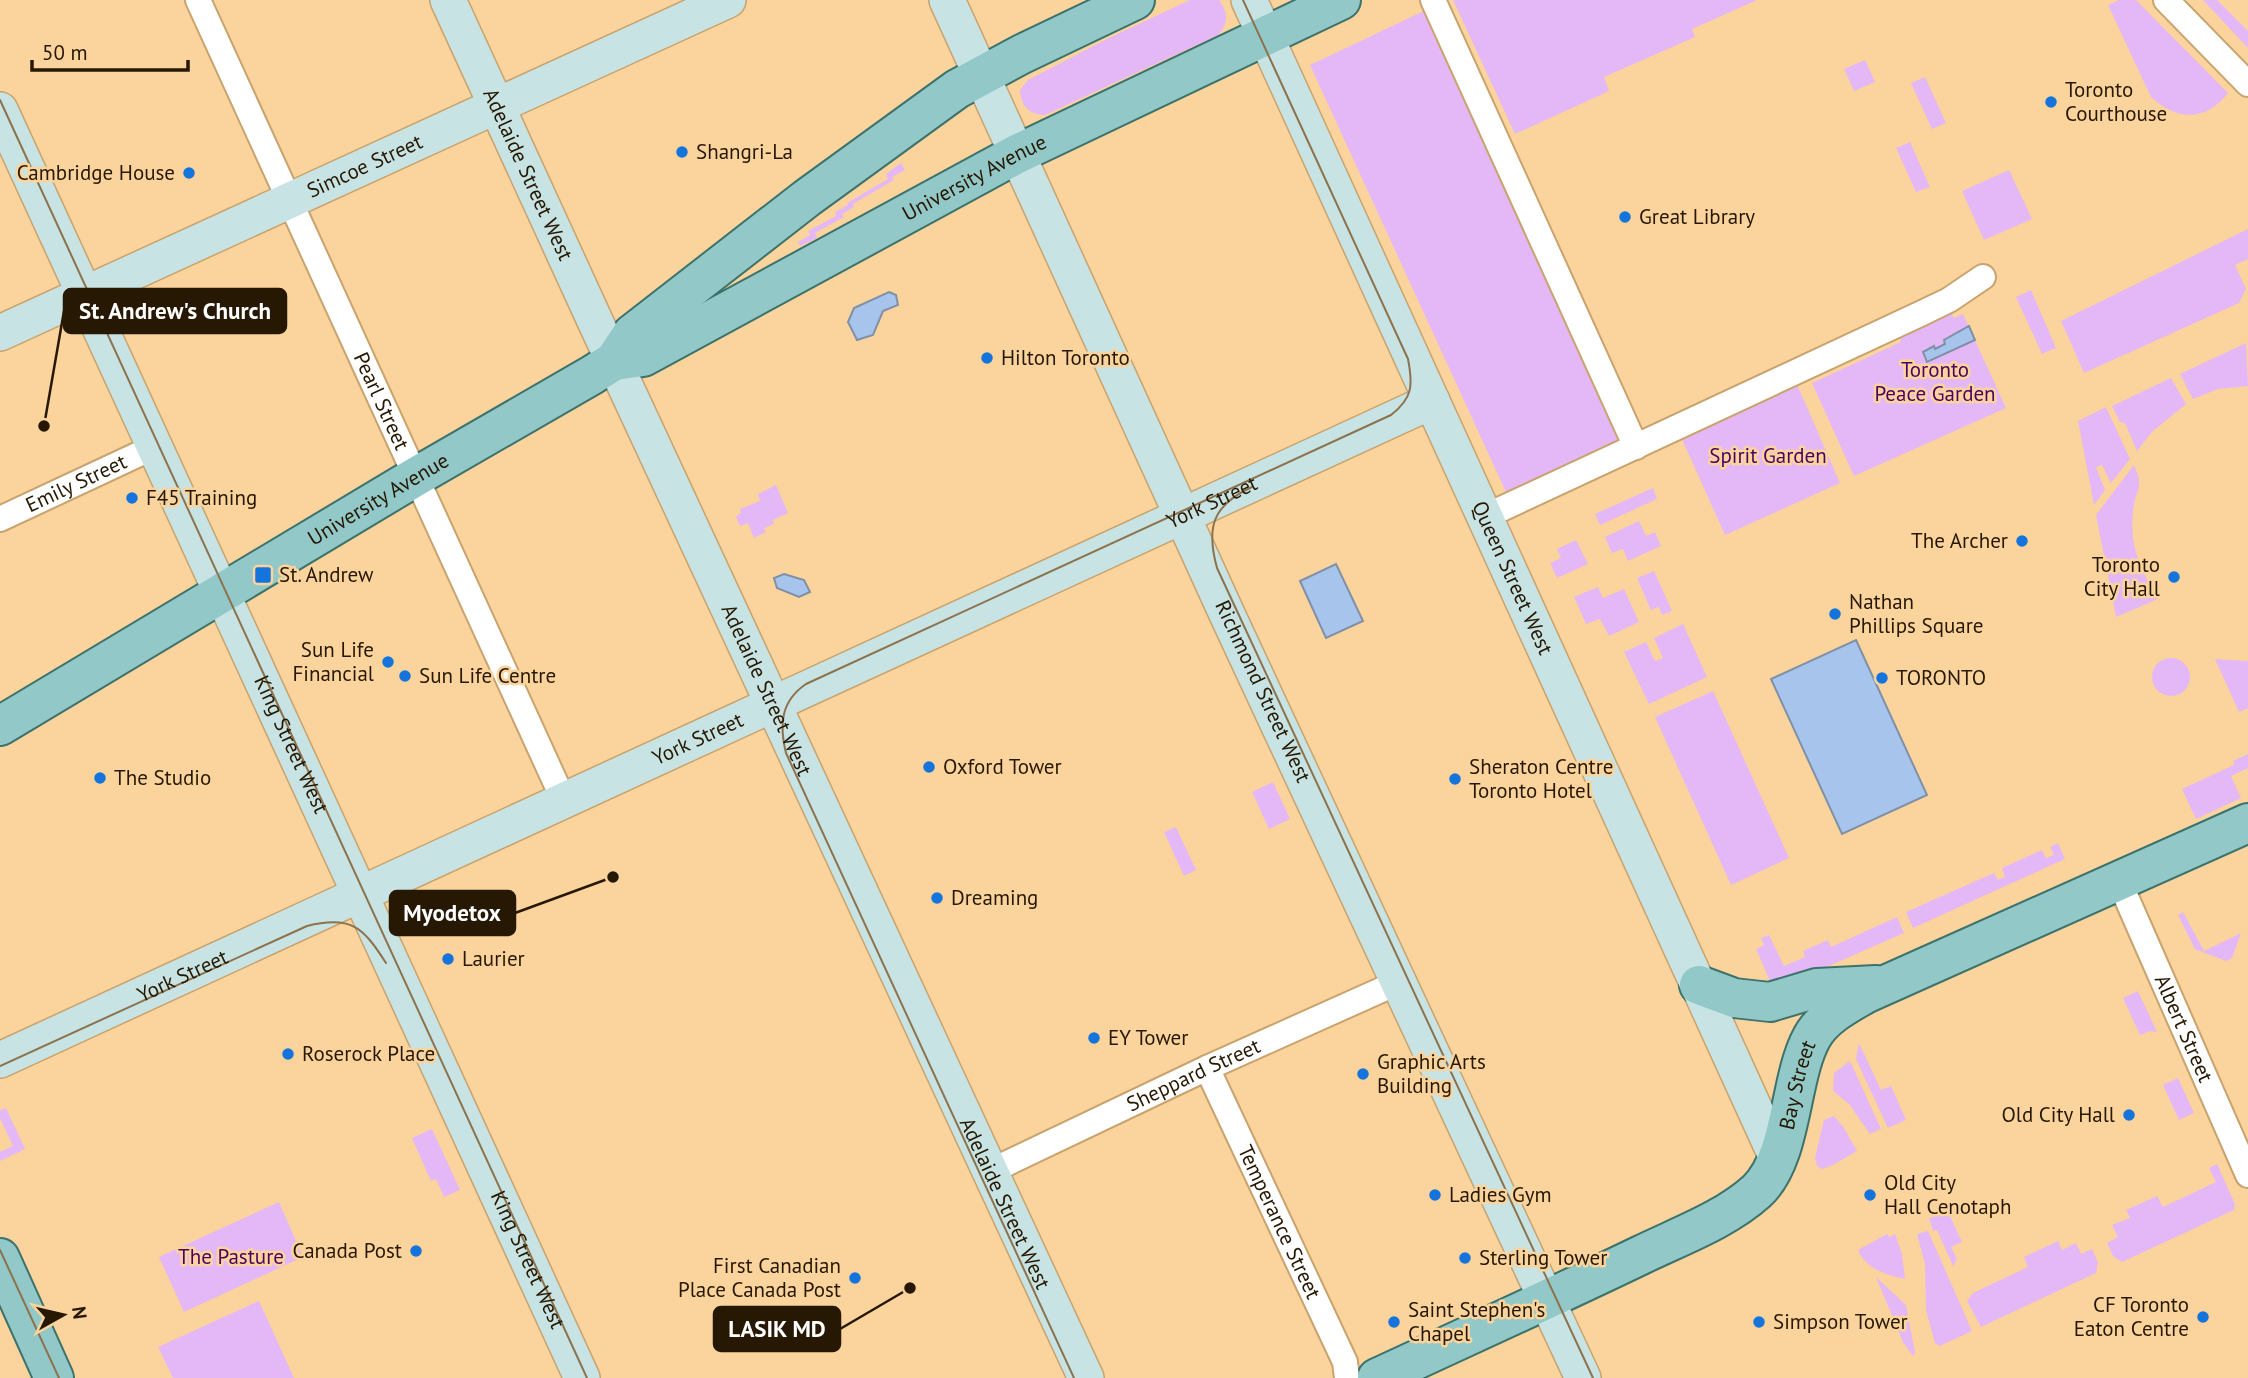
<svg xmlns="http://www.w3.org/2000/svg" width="2248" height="1378" font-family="'PT Sans',sans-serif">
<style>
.green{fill:#e4b8f6}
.water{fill:#a6c4ec;stroke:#8090a6;stroke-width:2}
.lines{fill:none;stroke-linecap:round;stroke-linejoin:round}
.street-casing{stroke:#c9a36e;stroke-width:28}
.secondary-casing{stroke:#c9a36e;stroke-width:38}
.primary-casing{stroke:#3d726b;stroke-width:42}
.street{stroke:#fff;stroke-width:24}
.secondary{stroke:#c8e3e3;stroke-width:35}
.primary{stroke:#92c8c8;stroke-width:38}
.tram{stroke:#8c724d;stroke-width:2}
.poi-dot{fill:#1574dc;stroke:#fbd49d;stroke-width:2.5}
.labels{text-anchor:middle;stroke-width:5;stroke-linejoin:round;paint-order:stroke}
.poi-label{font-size:21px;fill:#261803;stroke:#fbd49d;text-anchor:start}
.street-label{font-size:21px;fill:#261803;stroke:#fbd49d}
.park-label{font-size:21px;fill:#4c0063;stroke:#fbd49d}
.leader{fill:none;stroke:#261803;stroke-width:2.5}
.callout-dot{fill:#261803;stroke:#fbd49d;stroke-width:2.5}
.callout{fill:#261803;stroke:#261803;stroke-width:2.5}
.callout-label{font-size:23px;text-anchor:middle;font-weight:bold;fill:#fff}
</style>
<rect width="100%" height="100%" fill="#fbd49d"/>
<g class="green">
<path d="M1190 0H1219C1228 12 1229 24 1218 35L1045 115C1029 115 1021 106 1020 90L1028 80 1107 39Z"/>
<polygon points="1453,0 1757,0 1692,29 1695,37 1604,77 1609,91 1515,134"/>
<path d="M2119 0H2136L2228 93C2205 122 2177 121 2151 97L2108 5Z"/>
<polygon points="2203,0 2217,0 2248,31 2248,48"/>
<polygon points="1424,11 1625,443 1506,492 1310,65"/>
<polygon points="1865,60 1875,82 1854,91 1844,69"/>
<polygon points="1925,77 1946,123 1932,129 1911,83"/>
<polygon points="1910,142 1930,187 1916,192 1896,148"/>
<polygon points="901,163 905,170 892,177 894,180 853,204 854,207 842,214 844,217 815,233 817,238 800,246 798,242 810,235 808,231 836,216 835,212 848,205 847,203 888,179 886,174"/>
<polygon points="2009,170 2032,219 1984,240 1962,191"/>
<polygon points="2248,229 2248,259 2235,265 2246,289 2239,303 2084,373 2061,321"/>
<polygon points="2031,290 2056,348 2042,354 2016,297"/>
<polygon points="1950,311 1954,318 1963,314 2006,408 1854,476 1812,383 1901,342 1898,334"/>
<polygon points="2246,343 2248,386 2218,389 2193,399 2180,374"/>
<polygon points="2171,378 2186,404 2152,432 2137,451 2125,423 2120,422 2112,406"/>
<polygon points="1796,382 1840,483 1725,535 1681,437"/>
<polygon points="2106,407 2130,459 2111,483 2102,465 2096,467 2105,490 2094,505 2078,421"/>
<path d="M2134 465C2145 490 2135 488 2133 512 2129 545 2141 571 2158 599L2116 617 2096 515Z"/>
<polygon points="776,485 788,513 773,520 774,524 764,528 766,532 754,538 748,523 740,526 736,516 741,513 740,509 760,501 758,494"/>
<polygon points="1653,488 1657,499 1600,525 1595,514"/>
<polygon points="1639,521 1646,536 1655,532 1661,546 1628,561 1623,549 1612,553 1605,537"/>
<polygon points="1576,540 1588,564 1557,578 1550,563 1561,558 1557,549"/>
<polygon points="1654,571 1672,611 1662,615 1659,607 1651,610 1637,578"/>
<polygon points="1598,587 1603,598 1624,589 1639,622 1609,636 1600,619 1586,624 1574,597"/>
<polygon points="1683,624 1707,677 1649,704 1624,652 1646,642 1655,661 1663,658 1654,638"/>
<circle cx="2171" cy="677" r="19"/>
<polygon points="2215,659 2248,661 2248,708 2239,712"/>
<polygon points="1713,691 1789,858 1731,885 1655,717"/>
<polygon points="2248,754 2248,768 2231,776 2241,798 2196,819 2182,789 2234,765 2233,761"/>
<polygon points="1273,782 1290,819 1269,829 1252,792"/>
<polygon points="1176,827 1196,870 1184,876 1164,832"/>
<polygon points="2058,843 2065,859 1913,928 1906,912 1994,873 1998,880 2005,877 2002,868 2042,850 2046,858 2054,855 2050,847"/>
<polygon points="2183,912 2204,951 2241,933 2232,958 2226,961 2195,949 2178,915"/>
<polygon points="1897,917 1904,933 1774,990 1756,949 1764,945 1761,938 1769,935 1784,966 1805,957 1803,951 1828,940 1831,947"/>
<polygon points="2138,991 2157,1032 2150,1031 2140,1035 2123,998"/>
<polygon points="1859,1043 1881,1090 1891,1086 1906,1120 1888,1128 1856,1059"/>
<polygon points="1850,1061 1881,1129 1870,1134 1849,1104 1833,1091 1834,1073"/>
<polygon points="2178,1078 2194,1113 2179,1120 2163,1085"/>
<polygon points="6,1108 25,1149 0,1161 0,1152 13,1146 0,1118 0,1110"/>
<polygon points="1834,1116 1844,1128 1857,1151 1833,1165 1822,1169 1817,1166 1815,1158 1824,1120"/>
<polygon points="432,1129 460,1190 444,1197 436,1179 431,1181 412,1138"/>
<polygon points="2217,1164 2235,1204 2234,1210 2122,1262 2113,1256 2107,1243 2118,1237 2112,1225 2130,1218 2126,1210 2157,1196 2163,1207 2216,1182 2209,1168"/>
<polygon points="279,1202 303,1257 184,1312 159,1257"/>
<polygon points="1945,1205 1962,1242 1951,1247 1957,1259 1953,1266 1937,1230 1933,1231 1929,1218 1933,1217 1933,1212 1941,1211"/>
<polygon points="1928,1231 1972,1331 1940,1346 1935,1343 1926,1310 1925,1264 1917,1234"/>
<path d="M1887 1234 1889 1237 1895 1234 1902 1254 1905 1279C1886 1275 1866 1269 1858 1250Z"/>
<polygon points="2058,1241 2062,1250 2076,1243 2081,1254 2092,1249 2098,1262 2096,1273 1981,1327 1967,1301 1973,1293 2028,1267 2024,1257"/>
<polygon points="1876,1277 1906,1305 1915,1353 1913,1356 1903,1342"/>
<polygon points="259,1301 294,1378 173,1378 158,1347"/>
</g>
<g class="water">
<polygon points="889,292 896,295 898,305 883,311 873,335 857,340 848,322 854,308"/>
<polygon points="1969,326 1975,340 1927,362 1923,352 1934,346 1935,349 1945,344 1944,340"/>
<polygon points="1336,564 1363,621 1326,638 1300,581"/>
<polygon points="784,574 804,580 810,592 799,597 777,588 774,578"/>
<polygon points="1856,640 1927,795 1842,834 1771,679"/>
</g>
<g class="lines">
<g class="street-casing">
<g id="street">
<path id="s1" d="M198 0 564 801"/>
<polyline points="1433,0 1636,447"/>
<polyline points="2166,0 2248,84"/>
<polyline points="1484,517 1920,314 1949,300 1983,277"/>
<path id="s2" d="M0 519 154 447"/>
<path id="s3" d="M2119 881 2248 1175"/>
<path id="s4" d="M1207 1068 1345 1362 1347 1378"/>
<path id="s5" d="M991 1171 1207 1068 1399 982"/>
</g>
</g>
<g class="secondary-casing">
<g id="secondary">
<path id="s6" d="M448 0 596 323 1086 1378"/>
<path id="s7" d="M947 0 1226 612 1583 1378"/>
<path id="s8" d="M1249 0 1777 1158"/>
<path id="s9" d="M0 110 582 1378"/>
<path id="s10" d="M0 333 728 0"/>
<path id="s11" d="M0 1060 1432 401"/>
</g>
</g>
<g class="primary-casing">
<g id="primary">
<path id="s12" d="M614 361 643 357 1017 154 1341 0"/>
<path id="s13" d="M0 726 417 476 592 375 614 361 632 334 807 198 957 89 1022 54 1135 0"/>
<polyline points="1699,985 1734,998 1770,1002 1817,988 1876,985"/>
<polyline points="0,1258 54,1378"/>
<path id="s14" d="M1377 1378C1465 1337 1554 1297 1641 1255 1680 1236 1725 1220 1757 1191 1793 1157 1789 1078 1812 1037 1823 1017 1846 1005 1865 994L2248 823"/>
</g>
</g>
<use href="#street" class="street"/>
<use href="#secondary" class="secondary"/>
<use href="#primary" class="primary"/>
<g class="tram">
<polyline points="0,100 587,1378"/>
<path d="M1252 487C1212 505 1206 528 1217 568L1593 1378"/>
<path d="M0 1066 307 926C351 915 363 927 386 963"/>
<polyline points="0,1250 59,1378"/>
<path d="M1074 1378 786 753C779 724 781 701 806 684L1391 415C1413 398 1413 385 1408 359L1243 0"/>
</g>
</g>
<g class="poi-dot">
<circle cx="2051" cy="102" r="7"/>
<circle cx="682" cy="152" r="7"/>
<circle cx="189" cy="173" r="7"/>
<circle cx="1625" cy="217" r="7"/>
<circle cx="987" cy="358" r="7"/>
<circle cx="132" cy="498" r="7"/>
<circle cx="2022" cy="541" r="7"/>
<rect x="254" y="566" width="18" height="18" rx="3.5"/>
<circle cx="2174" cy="577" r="7"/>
<circle cx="1835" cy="614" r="7"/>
<circle cx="388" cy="662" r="7"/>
<circle cx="405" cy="676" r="7"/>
<circle cx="1882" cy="678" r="7"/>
<circle cx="929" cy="767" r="7"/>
<circle cx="100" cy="778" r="7"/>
<circle cx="1455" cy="779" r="7"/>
<circle cx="937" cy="898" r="7"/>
<circle cx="448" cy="959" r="7"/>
<circle cx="1094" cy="1038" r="7"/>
<circle cx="288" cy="1054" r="7"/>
<circle cx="1363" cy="1074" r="7"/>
<circle cx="2129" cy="1115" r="7"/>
<circle cx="1435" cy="1195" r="7"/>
<circle cx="1870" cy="1195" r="7"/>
<circle cx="416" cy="1251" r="7"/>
<circle cx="1465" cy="1258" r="7"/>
<circle cx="855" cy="1278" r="7"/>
<circle cx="2203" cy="1317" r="7"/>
<circle cx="1394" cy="1322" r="7"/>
<circle cx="1759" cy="1322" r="7"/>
</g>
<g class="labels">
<g class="poi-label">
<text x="2065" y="97">Toronto<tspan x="2065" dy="24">Courthouse</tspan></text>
<text x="696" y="159">Shangri-La</text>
<text x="175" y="180" text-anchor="end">Cambridge House</text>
<text x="1639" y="224">Great Library</text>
<text x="1001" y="365">Hilton Toronto</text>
<text x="146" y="505">F45 Training</text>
<text x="2008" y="548" text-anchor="end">The Archer</text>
<text x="2160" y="572" text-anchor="end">Toronto<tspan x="2160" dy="24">City Hall</tspan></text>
<text x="279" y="582">St. Andrew</text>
<text x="1849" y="609">Nathan<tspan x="1849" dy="24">Phillips Square</tspan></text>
<text x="374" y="657" text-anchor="end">Sun Life<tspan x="374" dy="24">Financial</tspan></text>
<text x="419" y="683">Sun Life Centre</text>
<text x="1896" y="685">TORONTO</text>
<text x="943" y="774">Oxford Tower</text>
<text x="1469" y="774">Sheraton Centre<tspan x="1469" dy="24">Toronto Hotel</tspan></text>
<text x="114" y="785">The Studio</text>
<text x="951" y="905">Dreaming</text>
<text x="462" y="966">Laurier</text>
<text x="1108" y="1045">EY Tower</text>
<text x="302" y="1061">Roserock Place</text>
<text x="1377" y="1069">Graphic Arts<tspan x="1377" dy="24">Building</tspan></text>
<text x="2115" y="1122" text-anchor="end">Old City Hall</text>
<text x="1884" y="1190">Old City<tspan x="1884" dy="24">Hall Cenotaph</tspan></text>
<text x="1449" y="1202">Ladies Gym</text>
<text x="402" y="1258" text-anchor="end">Canada Post</text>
<text x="1479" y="1265">Sterling Tower</text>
<text x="841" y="1273" text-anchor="end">First Canadian<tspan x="841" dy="24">Place Canada Post</tspan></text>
<text x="2189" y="1312" text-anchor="end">CF Toronto<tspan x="2189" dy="24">Eaton Centre</tspan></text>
<text x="1408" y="1317">Saint Stephen's<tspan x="1408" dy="24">Chapel</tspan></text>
<text x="1773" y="1329">Simpson Tower</text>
</g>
<g class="street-label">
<text dy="7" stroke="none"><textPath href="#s10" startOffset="401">Simcoe Street</textPath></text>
<text dy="7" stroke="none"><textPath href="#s6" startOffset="192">Adelaide Street West</textPath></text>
<text dy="7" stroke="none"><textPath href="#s12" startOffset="406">University Avenue</textPath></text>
<text dy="7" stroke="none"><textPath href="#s1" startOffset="441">Pearl Street</textPath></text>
<text dy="7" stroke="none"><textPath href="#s2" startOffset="84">Emily Street</textPath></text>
<text dy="7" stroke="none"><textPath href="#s13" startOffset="441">University Avenue</textPath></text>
<text dy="7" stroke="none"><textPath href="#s11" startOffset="1334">York Street</textPath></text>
<text dy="7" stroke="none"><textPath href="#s8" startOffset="635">Queen Street West</textPath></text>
<text dy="7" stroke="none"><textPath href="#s6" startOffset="760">Adelaide Street West</textPath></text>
<text dy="7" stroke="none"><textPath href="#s7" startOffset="760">Richmond Street West</textPath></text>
<text dy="7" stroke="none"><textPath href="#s11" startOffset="768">York Street</textPath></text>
<text dy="7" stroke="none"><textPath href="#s9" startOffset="698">King Street West</textPath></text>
<text dy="7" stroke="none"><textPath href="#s11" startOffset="201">York Street</textPath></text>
<text dy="7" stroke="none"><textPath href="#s3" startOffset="161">Albert Street</textPath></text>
<text dy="7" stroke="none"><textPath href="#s5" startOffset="224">Sheppard Street</textPath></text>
<text dy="7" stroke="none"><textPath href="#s14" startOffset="539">Bay Street</textPath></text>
<text dy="7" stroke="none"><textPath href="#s6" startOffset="1326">Adelaide Street West</textPath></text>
<text dy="7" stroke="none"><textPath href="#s4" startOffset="170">Temperance Street</textPath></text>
<text dy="7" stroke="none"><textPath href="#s9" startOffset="1265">King Street West</textPath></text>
</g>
<g class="park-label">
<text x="1935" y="377">Toronto<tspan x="1935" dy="24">Peace Garden</tspan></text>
<text x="1768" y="463">Spirit Garden</text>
<text x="231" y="1264">The Pasture</text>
</g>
</g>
<path class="leader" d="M44 426L64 311M613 877L515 913M910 1288L840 1329"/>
<g class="callout-dot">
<circle cx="44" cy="426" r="7"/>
<circle cx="613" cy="877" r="7"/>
<circle cx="910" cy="1288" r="7"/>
</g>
<g class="callout">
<rect x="64" y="289" width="222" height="44" rx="7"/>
<rect x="390" y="891" width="125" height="44" rx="7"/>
<rect x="714" y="1307" width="126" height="44" rx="7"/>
</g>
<g class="callout-label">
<text x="175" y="319">St. Andrew's Church</text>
<text x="452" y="921">Myodetox</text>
<text x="777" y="1337">LASIK MD</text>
</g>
<g transform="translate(63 1315) rotate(82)" stroke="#fbd49d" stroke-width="5" paint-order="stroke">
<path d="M0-5L12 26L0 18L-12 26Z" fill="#261803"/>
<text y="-10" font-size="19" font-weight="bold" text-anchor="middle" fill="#261803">N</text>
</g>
<path d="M32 60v10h156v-10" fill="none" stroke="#261803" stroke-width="3.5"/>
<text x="42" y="60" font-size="21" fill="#261803" stroke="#fbd49d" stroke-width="5" paint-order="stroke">50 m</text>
</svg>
